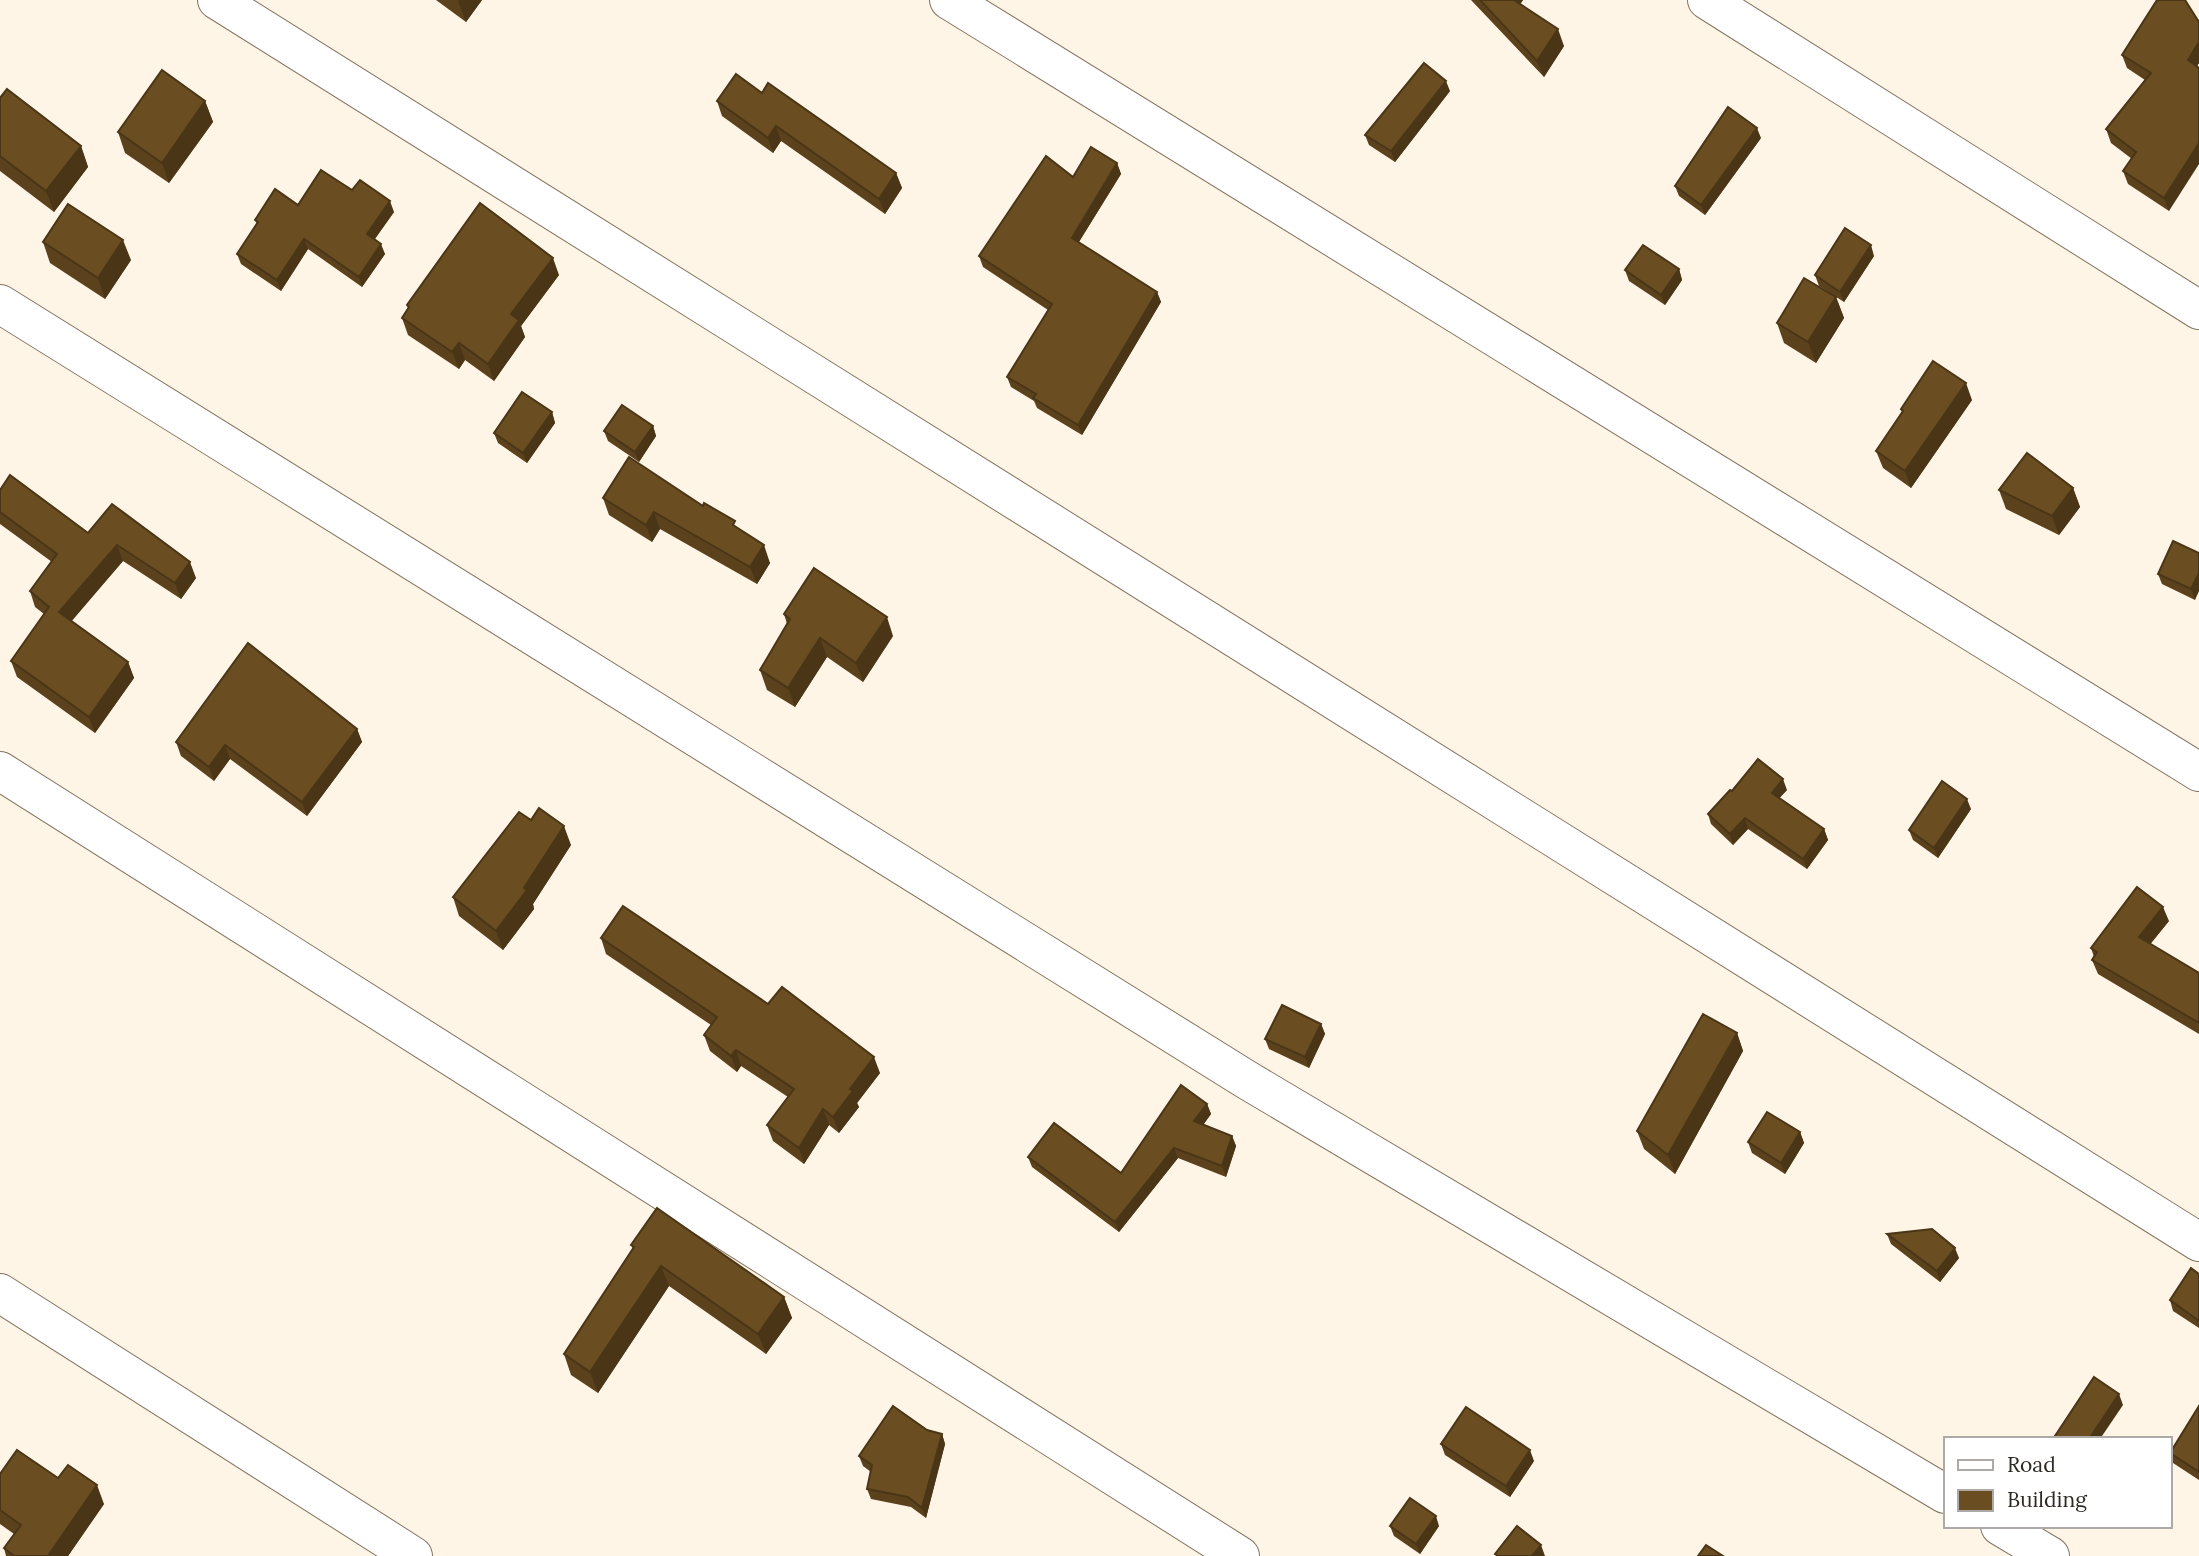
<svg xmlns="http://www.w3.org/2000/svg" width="2199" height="1556" font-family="Lora,serif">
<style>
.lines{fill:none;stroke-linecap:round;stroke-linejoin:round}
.minor-casing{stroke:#837460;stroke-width:40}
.minor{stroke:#fff;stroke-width:38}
.wall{fill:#5b421c}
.shaded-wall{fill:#4a3617}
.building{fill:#6a4d21;stroke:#4a3617;stroke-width:2}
</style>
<rect width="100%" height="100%" fill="#fff5e7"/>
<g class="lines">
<g class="minor-casing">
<g id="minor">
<polyline points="217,0 2199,1242"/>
<polyline points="949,0 2199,772"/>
<polyline points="1707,0 2199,310"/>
<polyline points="0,304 1247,1080 1945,1494"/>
<polyline points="0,771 1240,1556"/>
<polyline points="0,1293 413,1556"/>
<polyline points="2000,1526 2050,1556"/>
</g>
</g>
<use href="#minor" class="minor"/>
</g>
<g class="wall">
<polygon points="436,0 482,0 466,22"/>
<polygon points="1471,0 1523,0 1520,4 1564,46 1544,77"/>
<polygon points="2199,22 2199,63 2197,66 2169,211 2128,184 2123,171 2132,159 2111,143 2106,129 2145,80 2127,68 2122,55"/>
<polygon points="1450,91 1395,162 1369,145 1365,135"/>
<polygon points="762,93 896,173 902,188 885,214 781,141 773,153 722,116 717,101"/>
<polygon points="0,98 81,146 88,167 54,212 0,171"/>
<polygon points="205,101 213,122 169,183 125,153 118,132"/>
<polygon points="1761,138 1705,215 1679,196 1675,186"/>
<polygon points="1117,163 1121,174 1079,242 1157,292 1161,302 1082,435 1037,408 1034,401 1011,387 1007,377 1048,310 983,267 979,256 1073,177"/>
<polygon points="352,190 394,212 375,239 385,254 362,287 308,249 281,291 241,264 237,254 257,224 255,220 298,205"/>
<polygon points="43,242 131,260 105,299 50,263"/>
<polygon points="1874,256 1844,302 1819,286 1815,275"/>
<polygon points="1679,269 1682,280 1665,305 1629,281 1625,270"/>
<polygon points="559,275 521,326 525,337 494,381 465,360 459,369 408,335 402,318 408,308 407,305"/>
<polygon points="1836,297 1844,318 1816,363 1784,343 1777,323"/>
<polygon points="1972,400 1911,488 1883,468 1876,451 1902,412 1901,409"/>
<polygon points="552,412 555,423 527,463 498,443 494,433"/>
<polygon points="653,426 656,436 639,462 608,441 604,431"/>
<polygon points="2073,488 2080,507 2059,535 2006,509 1999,490"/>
<polygon points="0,490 88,533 196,578 181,599 123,561 71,621 128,662 134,678 95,733 17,677 11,661 44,614 35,607 30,591 52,562 0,524"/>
<polygon points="603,498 738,528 770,563 757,584 660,529 652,542 609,515"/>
<polygon points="2199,553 2195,600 2162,584 2158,574"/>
<polygon points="784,614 893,636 863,682 827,657 795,707 767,690 760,670 787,624"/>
<polygon points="357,729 362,742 307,816 230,759 214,781 181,756 176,742"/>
<polygon points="1787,790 1779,798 1824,829 1828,840 1807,869 1748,829 1733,845 1711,824 1708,814 1732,791"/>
<polygon points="1971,809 1938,858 1913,840 1909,830"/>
<polygon points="531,820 571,845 533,904 534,909 503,950 459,916 453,897"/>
<polygon points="2169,921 2150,944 2199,973 2199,1034 2098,974 2092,960 2094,957 2091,948"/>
<polygon points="601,938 768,1004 880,1073 857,1103 859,1107 839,1133 829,1125 804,1164 773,1141 767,1125 788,1097 741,1066 737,1072 710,1051 704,1035 711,1025 606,954"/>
<polygon points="1321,1024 1325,1034 1309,1068 1269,1049 1265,1039"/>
<polygon points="1737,1033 1743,1051 1675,1174 1644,1149 1637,1131"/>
<polygon points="1207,1104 1211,1114 1203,1125 1232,1136 1236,1146 1226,1177 1178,1158 1119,1232 1032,1167 1028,1157 1121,1173"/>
<polygon points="1800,1132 1804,1143 1785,1174 1752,1153 1748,1142"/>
<polygon points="1887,1234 1959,1258 1940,1282 1891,1244"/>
<polygon points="631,1245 784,1297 792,1318 766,1354 669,1286 598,1393 571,1375 564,1354 633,1249"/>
<polygon points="2199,1274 2199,1328 2173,1311 2170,1300"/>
<polygon points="2199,1406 2199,1480 2173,1463 2170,1453"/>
<polygon points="927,1430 942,1434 945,1444 926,1518 911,1507 871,1499 867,1489 871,1472 863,1466 859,1456"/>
<polygon points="1441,1444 1534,1461 1510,1497 1445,1455"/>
<polygon points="0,1474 58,1478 104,1504 68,1556 6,1556 4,1548 14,1534 0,1524"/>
<polygon points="1390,1526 1439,1526 1420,1554 1394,1536"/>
</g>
<g class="shaded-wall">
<polygon points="459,0 482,0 466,22 458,1"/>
<polygon points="1509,0 1523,0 1514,13"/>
<polygon points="1558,29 1564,46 1544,77 1537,61"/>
<polygon points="2199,42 2199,63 2193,73 2188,60"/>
<polygon points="1446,81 1450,91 1395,162 1391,151"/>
<polygon points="205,101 213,122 169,183 162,163"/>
<polygon points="776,126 781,141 773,153 768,138"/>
<polygon points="1757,128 1761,138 1705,215 1701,205"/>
<polygon points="2199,143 2199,164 2169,211 2164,198"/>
<polygon points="81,146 88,167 54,212 46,191"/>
<polygon points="1117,163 1121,174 1075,248 1072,238"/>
<polygon points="896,173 902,188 885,214 879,199"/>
<polygon points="390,201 394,212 371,244 367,234"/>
<polygon points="304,239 308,249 281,291 277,280"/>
<polygon points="123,240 131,260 105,299 98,278"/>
<polygon points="381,244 385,254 362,287 359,277"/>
<polygon points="1871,245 1874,256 1844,302 1840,292"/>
<polygon points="553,258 559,275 521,326 525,337 494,381 488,364 511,314"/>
<polygon points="1679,269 1682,280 1665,305 1661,295"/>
<polygon points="1157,292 1161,302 1082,435 1078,425"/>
<polygon points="1836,297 1844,318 1816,363 1808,342"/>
<polygon points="459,343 465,360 459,369 452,352"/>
<polygon points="1966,383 1972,400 1911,488 1905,471"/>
<polygon points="552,412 555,423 527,463 523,453"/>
<polygon points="653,426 656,436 639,462 635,452"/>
<polygon points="2073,488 2080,507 2059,535 2052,516"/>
<polygon points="654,512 660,529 652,542 646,525"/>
<polygon points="117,545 123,561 65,629 59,612"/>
<polygon points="764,545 770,563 757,584 750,567"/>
<polygon points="190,562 196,578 181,599 175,583"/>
<polygon points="2199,573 2199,591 2195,600 2191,589"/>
<polygon points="887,617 893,636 863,682 856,663"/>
<polygon points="820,638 827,657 795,707 788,688"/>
<polygon points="128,662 134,678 95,733 89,717"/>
<polygon points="357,729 362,742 307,816 302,802"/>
<polygon points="225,745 230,759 214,781 209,767"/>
<polygon points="1783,779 1787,790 1775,803 1772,793"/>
<polygon points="1967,799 1971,809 1938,858 1934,848"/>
<polygon points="1745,818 1748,829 1733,845 1730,834"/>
<polygon points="564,826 571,845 533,904 534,909 503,950 496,931"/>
<polygon points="1824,829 1828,840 1807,869 1803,859"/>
<polygon points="2163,907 2169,921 2144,952 2139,937"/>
<polygon points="1321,1024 1325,1034 1309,1068 1305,1057"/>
<polygon points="1737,1033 1743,1051 1675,1174 1668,1155"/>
<polygon points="736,1050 741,1066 737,1072 731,1056"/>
<polygon points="874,1057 880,1073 857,1103 859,1107 839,1133 833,1117 850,1089"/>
<polygon points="1207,1104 1211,1114 1198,1132 1194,1121"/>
<polygon points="823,1109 829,1125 804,1164 799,1148"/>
<polygon points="1800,1132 1804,1143 1785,1174 1781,1163"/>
<polygon points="1232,1136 1236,1146 1226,1177 1222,1166"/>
<polygon points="1174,1148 1178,1158 1119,1232 1115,1222"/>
<polygon points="1955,1248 1959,1258 1940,1282 1937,1271"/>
<polygon points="661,1266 669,1286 598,1393 590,1372"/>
<polygon points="784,1297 792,1318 766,1354 758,1334"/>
<polygon points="2119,1394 2123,1405 2100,1439 2089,1439"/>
<polygon points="942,1434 945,1444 926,1518 922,1508"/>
<polygon points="1530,1450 1534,1461 1510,1497 1506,1486"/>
<polygon points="97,1485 104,1504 68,1556 48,1556"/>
<polygon points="1436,1516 1439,1526 1420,1554 1416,1544"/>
<polygon points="1541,1545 1545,1556 1532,1556"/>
</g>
<g class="building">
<polygon points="1480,0 1514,0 1558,29 1537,61"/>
<polygon points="2157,0 2185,0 2199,22 2199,42 2188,60 2199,68 2199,143 2164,198 2123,171 2136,152 2106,129 2151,73 2122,55"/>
<polygon points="1424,63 1446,81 1391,151 1365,135"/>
<polygon points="162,70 205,101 162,163 118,132"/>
<polygon points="736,74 762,93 768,83 896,173 879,199 776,126 768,138 717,101"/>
<polygon points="7,89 81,146 46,191 0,156 0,98"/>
<polygon points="1728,107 1757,128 1701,205 1675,186"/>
<polygon points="1091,147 1117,163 1072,238 1157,292 1078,425 1033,398 1036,394 1007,377 1052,304 979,256 1046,156 1073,177"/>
<polygon points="321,170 352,190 360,180 390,201 367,234 381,244 359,277 304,239 277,280 237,254 258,222 255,220 275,189 298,205"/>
<polygon points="480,203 553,258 511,314 519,320 488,364 459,343 452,352 402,318 409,307 407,305"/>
<polygon points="68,204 123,240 98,278 43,242"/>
<polygon points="1845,228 1871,245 1840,292 1815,275"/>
<polygon points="1643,245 1679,269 1661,295 1625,270"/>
<polygon points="1804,278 1836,297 1808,342 1777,323"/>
<polygon points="1933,361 1966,383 1905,471 1876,451 1903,411 1901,409"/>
<polygon points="522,392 552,412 523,453 494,433"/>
<polygon points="622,405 653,426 635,452 604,431"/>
<polygon points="2027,453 2073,488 2052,516 1999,490"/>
<polygon points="629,457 703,506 704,503 735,521 733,525 764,545 750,567 654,512 646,525 603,498"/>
<polygon points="10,475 88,533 112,504 190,562 175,583 117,545 59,612 128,662 89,717 11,661 49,607 30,591 57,554 0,512 0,490"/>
<polygon points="2173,541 2199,553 2199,573 2191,589 2158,574"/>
<polygon points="814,568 887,617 856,663 820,638 788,688 760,670 790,619 784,614"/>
<polygon points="248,643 357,729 302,802 225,745 209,767 176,742"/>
<polygon points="1758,759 1783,779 1772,793 1824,829 1803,859 1745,818 1730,834 1708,814 1730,790 1732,791"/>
<polygon points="1942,781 1967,799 1934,848 1909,830"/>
<polygon points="539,808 564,826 524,888 527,890 496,931 453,897 519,812 531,820"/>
<polygon points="2137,887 2163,907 2139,937 2199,973 2199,1023 2092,960 2097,952 2091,948"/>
<polygon points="623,906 768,1004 782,987 874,1057 850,1089 853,1091 833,1117 823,1109 799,1148 767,1125 794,1089 736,1050 731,1056 704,1035 717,1017 601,938"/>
<polygon points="1282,1005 1321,1024 1305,1057 1265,1039"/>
<polygon points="1703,1014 1737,1033 1668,1155 1637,1131"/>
<polygon points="1181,1085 1207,1104 1194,1121 1232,1136 1222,1166 1174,1148 1115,1222 1028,1157 1054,1123 1121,1173"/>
<polygon points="1767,1112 1800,1132 1781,1163 1748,1142"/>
<polygon points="657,1208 784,1297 758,1334 661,1266 590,1372 564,1354 634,1247 631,1245"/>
<polygon points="1932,1229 1955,1248 1937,1271 1887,1234"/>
<polygon points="2191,1268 2199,1274 2199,1321 2170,1300"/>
<polygon points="2094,1377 2119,1394 2089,1439 2053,1439"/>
<polygon points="893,1406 927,1430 942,1434 922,1508 908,1497 867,1489 872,1465 859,1456"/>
<polygon points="2199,1406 2199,1472 2170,1453"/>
<polygon points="1466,1407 1530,1450 1506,1486 1441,1444"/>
<polygon points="17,1450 58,1478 68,1465 97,1485 48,1556 14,1556 4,1548 21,1525 0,1510 0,1474"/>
<polygon points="1410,1498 1436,1516 1416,1544 1390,1526"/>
<polygon points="1517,1526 1541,1545 1532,1556 1498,1556 1495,1554"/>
<polygon points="1706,1545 1723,1556 1698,1556"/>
</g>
<rect x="1944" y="1437" width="228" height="91" fill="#ffffff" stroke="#aca9a6" stroke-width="2"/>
<rect x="1958" y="1460" width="35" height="10" fill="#ffffff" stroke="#aca9a6" stroke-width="2"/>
<text x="2007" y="1472" font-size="21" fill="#2f2921">Road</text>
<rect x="1958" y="1490" width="35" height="21" fill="#6a4d21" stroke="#aca9a6" stroke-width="2"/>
<text x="2007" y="1507" font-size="21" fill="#2f2921">Building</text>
</svg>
